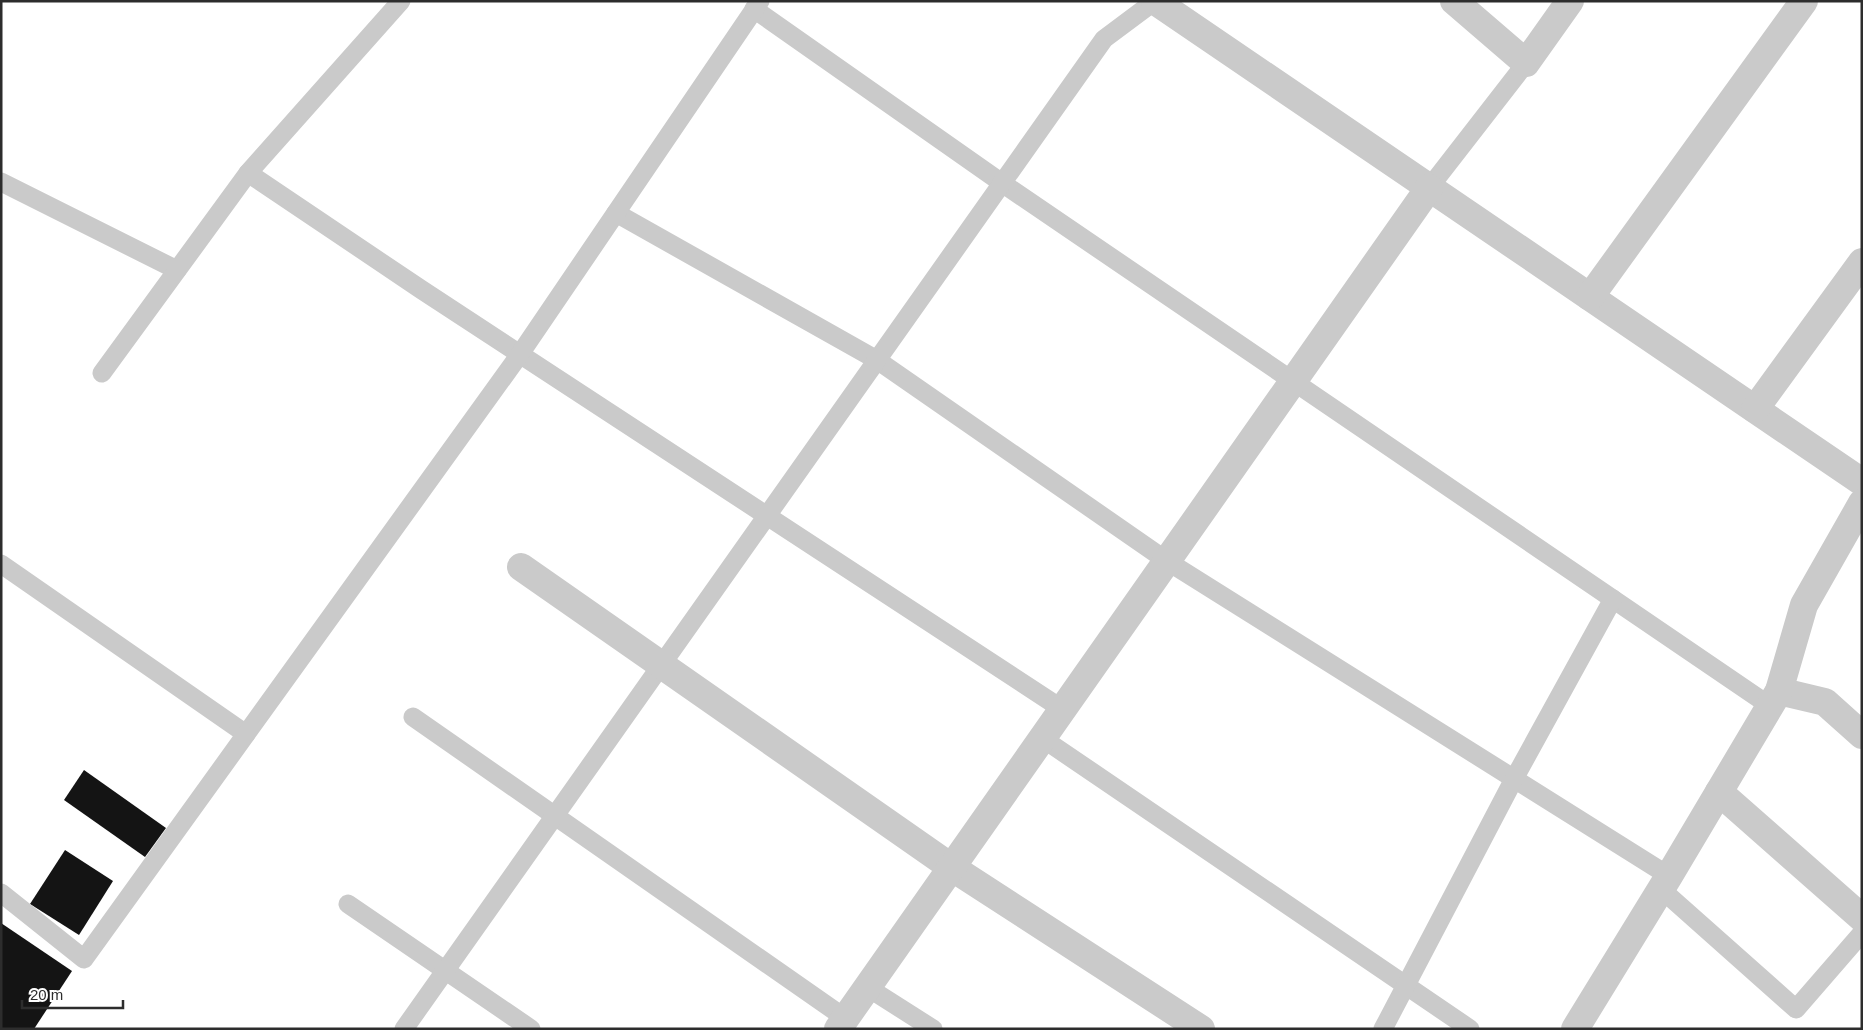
<svg xmlns="http://www.w3.org/2000/svg" width="1863" height="1030" font-family="Helvetica,sans-serif">
<style>
.building{fill:#141414}
.lines{fill:none;stroke-linecap:round;stroke-linejoin:round}
.lane{stroke:#cacaca;stroke-width:19}
.street{stroke:#cacaca;stroke-width:28}
</style>
<rect width="100%" height="100%" fill="#fff"/>
<g class="building">
<polygon points="84,770 166,828 145,857 64,800"/>
<polygon points="65,850 113,881 79,935 30,904"/>
<polygon points="1,923 72,971 34,1029 1,1029"/>
</g>
<g class="lines">
<g class="lane">
<polyline points="754,9 1002,183 1770,706"/>
<polyline points="248,173 422,290 1062,709"/>
<polyline points="1,182 177,270"/>
<polyline points="1429,188 1526,63"/>
<polyline points="616,213 877,360 1167,561 1669,876"/>
<polyline points="102,373 248,173 401,1"/>
<polyline points="1,564 246,734"/>
<polyline points="413,717 845,1018"/>
<polyline points="1042,738 1470,1029"/>
<polyline points="1661,889 1796,1009 1862,933"/>
<polyline points="1,893 84,959 520,354 760,1"/>
<polyline points="348,904 531,1029"/>
<polyline points="867,987 933,1029"/>
<polyline points="404,1029 1104,39 1155,1"/>
<polyline points="1383,1029 1514,779 1613,599"/>
</g>
<g class="street">
<polyline points="1155,1 1862,482"/>
<polyline points="1454,1 1526,63 1570,1"/>
<polyline points="1590,297 1804,1"/>
<polyline points="1755,409 1862,262"/>
<polyline points="521,567 951,867 1201,1029"/>
<polyline points="1779,691 1825,702 1862,735"/>
<polyline points="1719,792 1862,918"/>
<polyline points="838,1029 1429,188"/>
<polyline points="1575,1029 1669,876 1779,691 1804,605 1862,503"/>
</g>
</g>
<rect width="1863" height="1030" fill="none" stroke="#2d2d2d" stroke-width="5"/>
<path d="M22 1000v8h101v-8" fill="none" stroke="#2d2d2d" stroke-width="2.5"/>
<text x="30" y="1000" font-size="15" fill="#2d2d2d" stroke="#ffffff" stroke-width="4" paint-order="stroke">20 m</text>
</svg>
